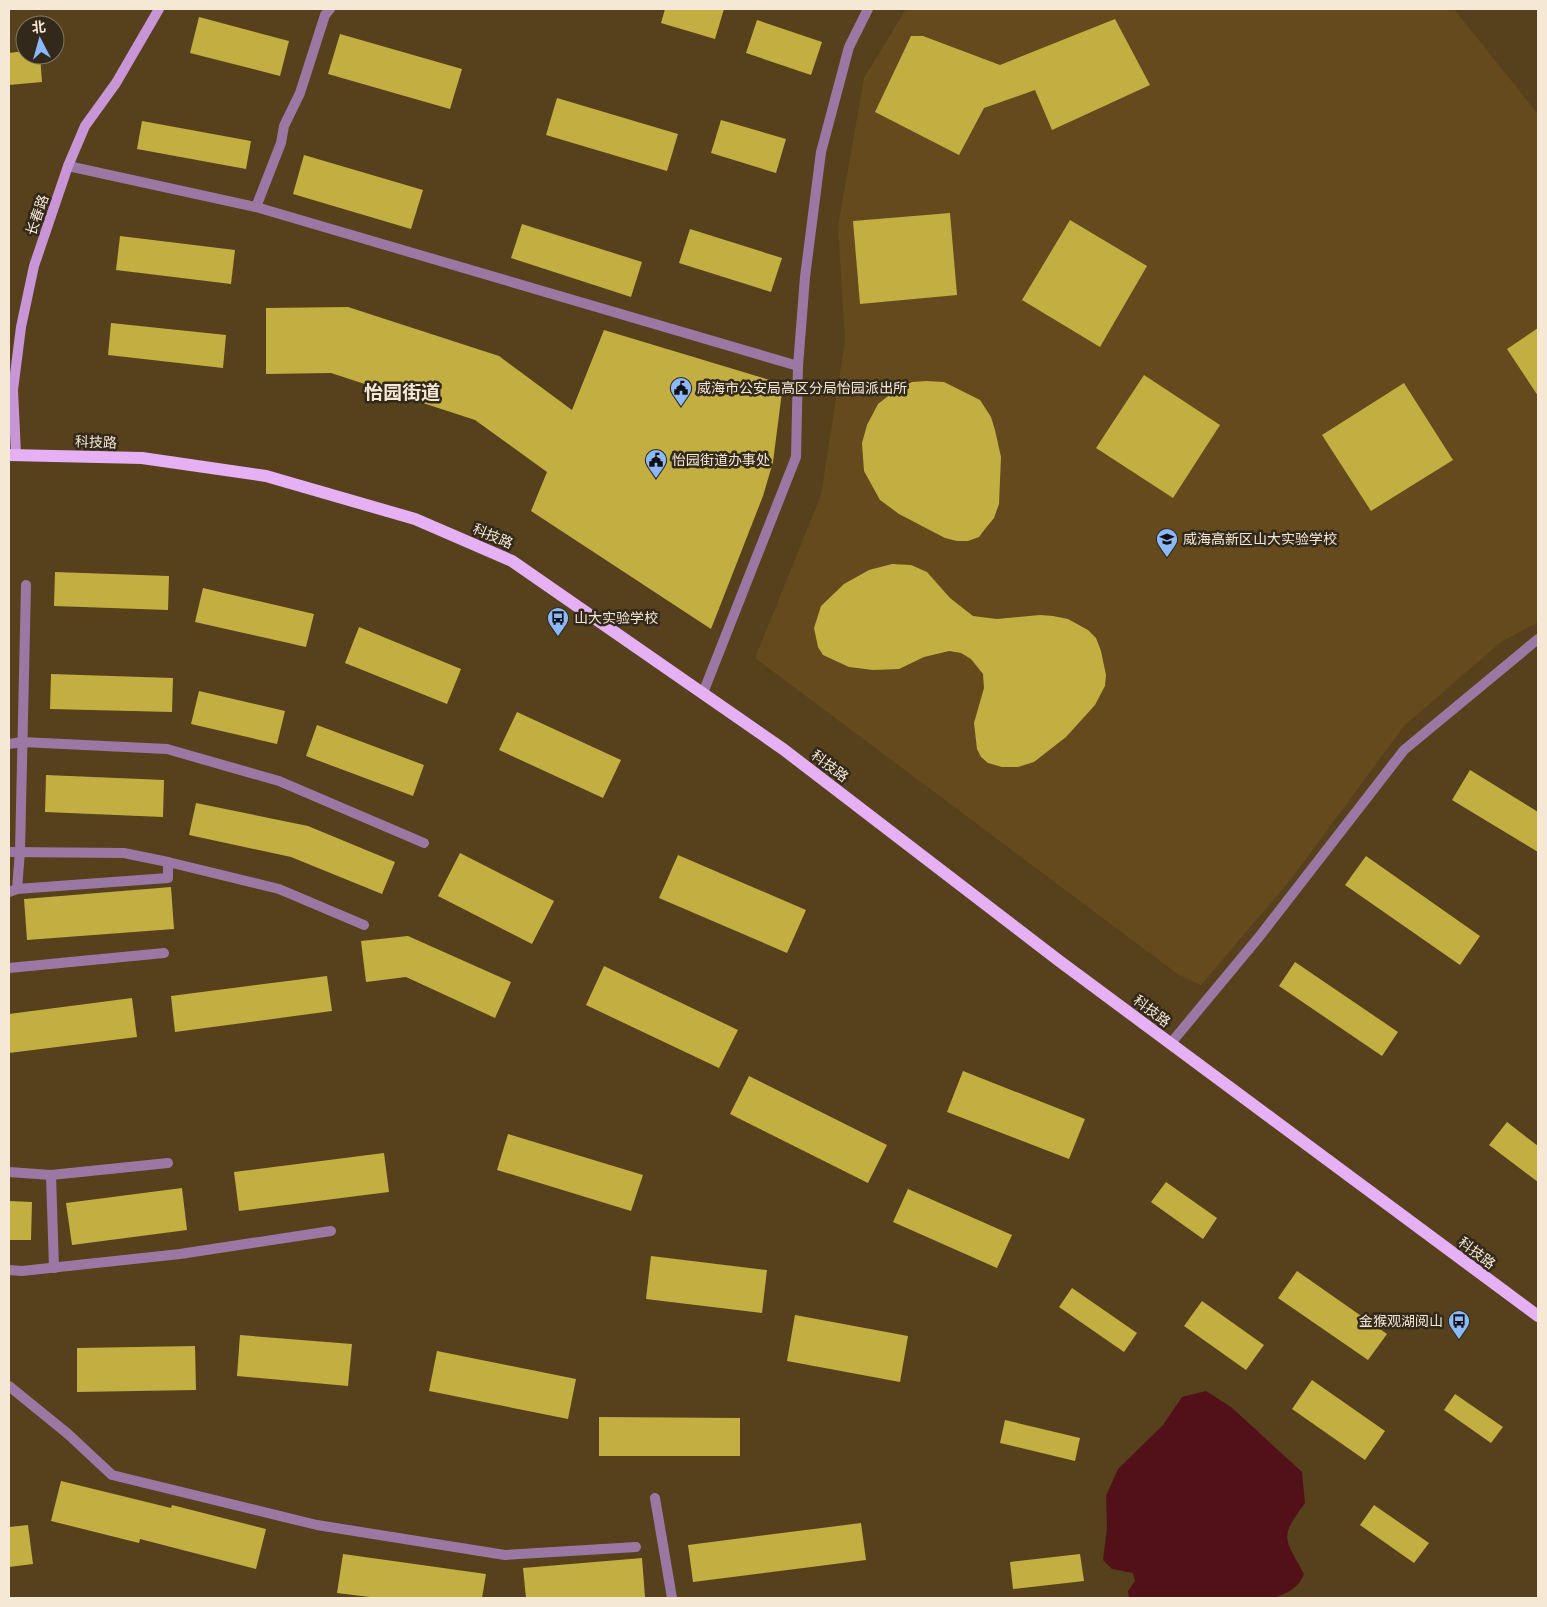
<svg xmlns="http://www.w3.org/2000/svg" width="1547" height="1607" font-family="'Playfair Display','Noto Sans SC',serif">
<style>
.built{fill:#644a1d}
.water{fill:#521019}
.building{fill:#c3ae42}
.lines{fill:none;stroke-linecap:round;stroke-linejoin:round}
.lane{stroke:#9979a3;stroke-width:10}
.street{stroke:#9979a3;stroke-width:10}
.secondary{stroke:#c895d7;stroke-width:10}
.primary{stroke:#e5b0f4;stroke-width:12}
.labels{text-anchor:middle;stroke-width:5;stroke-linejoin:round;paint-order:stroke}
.street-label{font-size:14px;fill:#f5e8d4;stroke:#33291a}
.poi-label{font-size:14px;fill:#f5e8d4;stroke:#33291a;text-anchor:start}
.district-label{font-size:19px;font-weight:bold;fill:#f5e8d4;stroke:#33291a}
</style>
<rect width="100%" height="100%" fill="#56411c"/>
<polygon class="built" points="906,9 1454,9 1538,114 1538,622 1501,642 1404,726 1292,878 1201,985 1179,975 755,658 821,495 845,340 838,226 864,78"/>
<path class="water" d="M1206 1391 1231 1407 1302 1472 1305 1503C1279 1539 1284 1536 1304 1574 1299 1588 1287 1593 1274 1598H1129L1128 1591 1135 1581 1133 1573 1112 1569 1103 1560 1107 1528 1106 1496 1118 1469 1163 1425 1182 1397Z"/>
<g class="building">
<polygon points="665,9 724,9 715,39 661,23"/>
<polygon points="199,17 289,41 280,76 190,53"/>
<polygon points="1115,19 1150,85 1052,130 1035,90 984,108 959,155 875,112 911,36 923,36 1000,65"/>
<polygon points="757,20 822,42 811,75 746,53"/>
<polygon points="340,34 462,69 450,109 328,74"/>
<polygon points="25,51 25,55 40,55 42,82 9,85 9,53"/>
<polygon points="557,98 678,134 667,171 546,135"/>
<polygon points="721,120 786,139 776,173 711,153"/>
<polygon points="142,121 251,141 246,169 137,149"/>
<polygon points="304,155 423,190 411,229 293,194"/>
<polygon points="950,213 957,295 860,304 853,221"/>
<polygon points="1070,220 1147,266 1100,347 1022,300"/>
<polygon points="522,224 642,262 631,297 511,258"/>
<polygon points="690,229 782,258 771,292 679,263"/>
<polygon points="120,236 235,250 231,284 116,270"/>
<polygon points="348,307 499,356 572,410 604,330 783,384 773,462 763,496 711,629 531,511 547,472 475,420 331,373 266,374 266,308"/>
<polygon points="111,323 226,335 223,368 108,355"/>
<polygon points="1538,328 1538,396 1507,349"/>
<polygon points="1144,375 1220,425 1173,498 1096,448"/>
<polygon points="926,381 944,382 980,400 991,417 995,430 1001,457 999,504 994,518 985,529 979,537 968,541 957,541 945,538 899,514 880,500 864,471 862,443 867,425 878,404 896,390 912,382"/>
<polygon points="1404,383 1453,460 1371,511 1322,435"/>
<polygon points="892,564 911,565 927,572 950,598 973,616 997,619 1040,615 1053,616 1068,619 1088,630 1096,638 1101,651 1106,675 1105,686 1095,705 1066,737 1034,762 1018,767 1002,767 988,763 981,757 977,749 974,723 984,688 983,674 971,659 961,653 949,651 924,657 899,669 873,670 849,667 823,655 818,647 814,628 821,606 844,584 869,570"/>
<polygon points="55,572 169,576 168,610 54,606"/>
<polygon points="203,588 314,614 306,647 195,622"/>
<polygon points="359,627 461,669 447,704 345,663"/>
<polygon points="51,674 173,678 172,712 50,709"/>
<polygon points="199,691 285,711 277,744 191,724"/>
<polygon points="517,712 621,760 603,798 499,750"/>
<polygon points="317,725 424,765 413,796 306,756"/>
<polygon points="1470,770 1538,812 1538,852 1452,800"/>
<polygon points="46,775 164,780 163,817 45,812"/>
<polygon points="196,803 308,826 395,862 382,894 291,857 189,835"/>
<polygon points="460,853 554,901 532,944 438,896"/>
<polygon points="678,855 806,910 787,953 659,898"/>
<polygon points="1366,856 1480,936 1460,965 1345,885"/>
<polygon points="171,887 174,929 27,940 24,899"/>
<polygon points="408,936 511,982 495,1018 406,977 366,982 361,941"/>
<polygon points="1295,962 1398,1032 1382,1056 1279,986"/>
<polygon points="604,966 738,1030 719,1068 586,1005"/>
<polygon points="327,976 332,1011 175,1032 171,996"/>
<polygon points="132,998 137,1037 9,1053 9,1014"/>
<polygon points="963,1071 1085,1119 1069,1159 947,1112"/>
<polygon points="749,1076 887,1145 868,1183 730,1114"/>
<polygon points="1507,1122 1538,1146 1538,1182 1489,1145"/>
<polygon points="508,1134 643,1175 631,1211 497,1170"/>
<polygon points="384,1153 389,1192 239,1211 234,1172"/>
<polygon points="1166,1182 1217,1218 1203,1239 1151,1202"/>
<polygon points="182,1188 187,1230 72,1245 66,1203"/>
<polygon points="908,1189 1012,1235 997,1268 893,1222"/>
<polygon points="9,1201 32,1202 31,1240 9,1240"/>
<polygon points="651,1256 767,1270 762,1313 646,1299"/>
<polygon points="1297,1271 1387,1334 1368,1360 1278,1298"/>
<polygon points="1072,1288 1137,1333 1124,1352 1059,1307"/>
<polygon points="1202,1301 1264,1345 1246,1370 1184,1326"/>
<polygon points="795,1315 908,1336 900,1382 787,1361"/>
<polygon points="240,1335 352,1344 348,1386 237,1376"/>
<polygon points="195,1346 196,1390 77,1392 77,1348"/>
<polygon points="437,1351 576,1379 568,1419 429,1391"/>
<polygon points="1312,1380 1385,1431 1365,1460 1292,1409"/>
<polygon points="1455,1394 1503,1427 1491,1443 1444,1410"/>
<polygon points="599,1417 740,1418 740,1456 599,1456"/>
<polygon points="1005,1420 1080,1438 1075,1461 1000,1443"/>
<polygon points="61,1481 171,1508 172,1505 266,1529 256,1569 140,1539 139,1543 51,1521"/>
<polygon points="1374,1505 1429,1543 1414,1563 1360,1525"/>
<polygon points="861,1523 866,1560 693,1582 688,1545"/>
<polygon points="28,1525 33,1564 9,1567 9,1527"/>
<polygon points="343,1554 486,1574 482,1598 378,1598 337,1593"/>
<polygon points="1080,1554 1084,1581 1013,1589 1010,1562"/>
<polygon points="642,1558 645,1597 526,1598 523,1568"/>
</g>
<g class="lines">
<g class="lane">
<polyline points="9,744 22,742 167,749 279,781 424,843"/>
<polyline points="9,852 124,853 168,862 279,889 364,925"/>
<polyline points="17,889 20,851 26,585"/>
<polyline points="9,892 17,889 168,878 168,862"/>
<polyline points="9,968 164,953"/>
<polyline points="9,1172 51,1175 168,1163"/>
<polyline points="51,1175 54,1268"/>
<polyline points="9,1270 22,1271 180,1254 331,1231"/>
<polyline points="9,1386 68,1434 112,1475 317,1525 505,1555 636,1547"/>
</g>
<g class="street">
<polyline points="68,166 256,207 798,366"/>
<polyline points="256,207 281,143 284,126 300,93 325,15 330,9"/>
<polyline points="703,693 796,457 798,366 805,277 821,152 849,47 868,9"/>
<polyline points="1171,1043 1259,937 1404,750 1538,639"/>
<polyline points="655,1498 672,1598"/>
</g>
<polyline class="secondary" points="16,454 13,390 21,327 34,266 68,166 85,126 116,83 159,9"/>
<polyline class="primary" points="9,455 142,458 266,476 415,519 512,561 783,749 1058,960 1538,1316"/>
</g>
<defs>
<g id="civic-pin" transform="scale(1.125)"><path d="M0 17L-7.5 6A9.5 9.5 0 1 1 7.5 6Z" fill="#8cb9fc" stroke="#33291a"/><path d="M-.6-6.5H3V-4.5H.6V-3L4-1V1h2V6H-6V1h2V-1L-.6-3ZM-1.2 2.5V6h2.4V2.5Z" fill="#111"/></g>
<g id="school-pin" transform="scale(1.125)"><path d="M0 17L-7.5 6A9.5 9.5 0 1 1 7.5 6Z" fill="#8cb9fc" stroke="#33291a"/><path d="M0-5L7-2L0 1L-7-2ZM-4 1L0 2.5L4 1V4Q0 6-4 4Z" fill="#111"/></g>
<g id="bus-pin" transform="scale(1.125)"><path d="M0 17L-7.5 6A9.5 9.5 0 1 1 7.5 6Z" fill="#8cb9fc" stroke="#33291a"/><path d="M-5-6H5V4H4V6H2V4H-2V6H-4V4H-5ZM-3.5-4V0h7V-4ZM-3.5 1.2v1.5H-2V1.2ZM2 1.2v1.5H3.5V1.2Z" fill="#111"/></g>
</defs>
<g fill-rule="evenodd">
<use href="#civic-pin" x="681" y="388"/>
<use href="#civic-pin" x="656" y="460"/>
<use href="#school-pin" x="1167" y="539"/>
<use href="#bus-pin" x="558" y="618"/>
<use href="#bus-pin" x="1459" y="1321"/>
</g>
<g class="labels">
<g class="street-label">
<text transform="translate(37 215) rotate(-71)" y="5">长春路</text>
<text transform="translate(96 442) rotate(2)" y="5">科技路</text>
<text transform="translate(493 536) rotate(23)" y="5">科技路</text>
<text transform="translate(830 766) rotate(37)" y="5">科技路</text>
<text transform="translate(1152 1011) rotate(37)" y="5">科技路</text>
<text transform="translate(1477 1253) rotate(37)" y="5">科技路</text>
</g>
<g class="poi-label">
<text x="697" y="393">威海市公安局高区分局怡园派出所</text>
<text x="672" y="465">怡园街道办事处</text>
<text x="1183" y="544">威海高新区山大实验学校</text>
<text x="574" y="623">山大实验学校</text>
<text x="1443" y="1326" text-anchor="end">金猴观湖阅山</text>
</g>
<g class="district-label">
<text x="402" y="399">怡园街道</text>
</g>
</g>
<rect width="1547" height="1607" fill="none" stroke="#f5e8d4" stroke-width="20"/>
<g transform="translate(40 40) rotate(354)"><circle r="24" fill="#33291a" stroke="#817564"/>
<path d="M0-4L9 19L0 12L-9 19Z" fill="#8cb9fc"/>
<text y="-8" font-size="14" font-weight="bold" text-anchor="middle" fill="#f5e8d4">北</text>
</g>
</svg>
